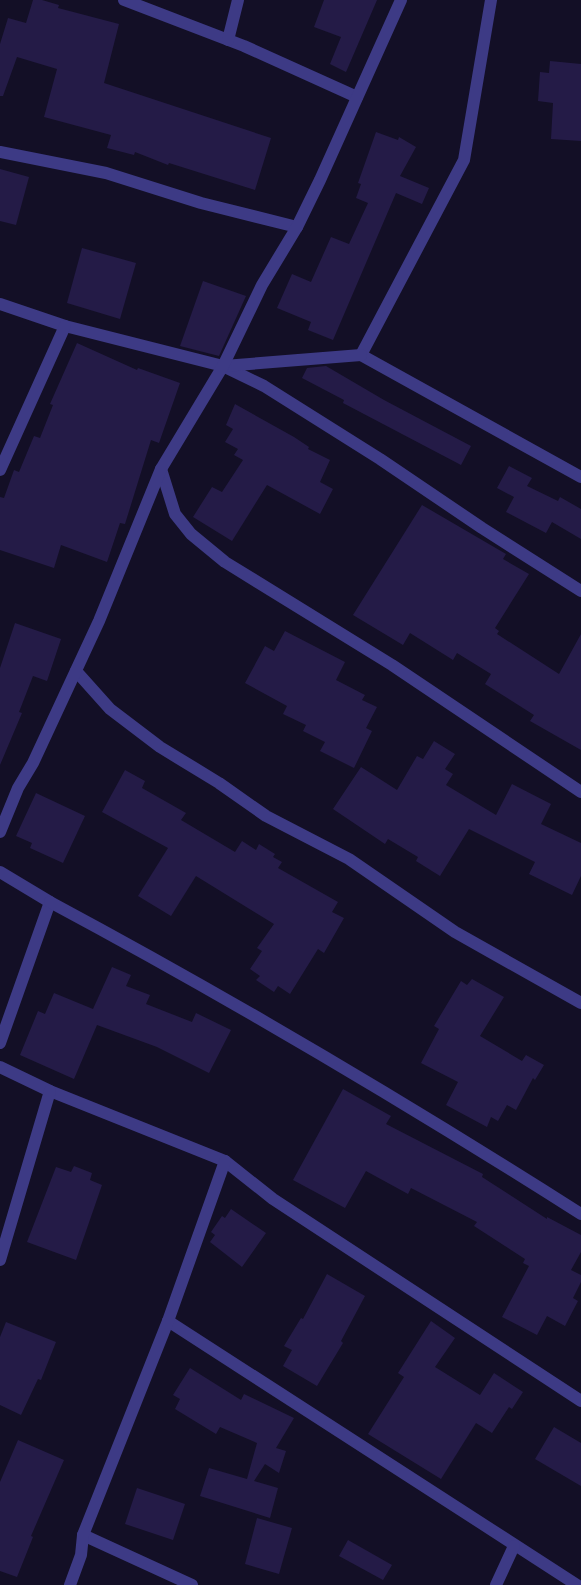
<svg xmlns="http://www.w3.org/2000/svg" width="581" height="1585" font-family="'Titillium Web',sans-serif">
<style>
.building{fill:#241b47}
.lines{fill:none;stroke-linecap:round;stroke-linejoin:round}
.minor{stroke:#3d3a85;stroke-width:12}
</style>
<rect width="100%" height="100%" fill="#130f26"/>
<g class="building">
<polygon points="33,0 42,0 59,5 58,8 119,24 104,83 271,138 255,190 169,163 168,165 135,152 134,155 107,148 111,135 44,117 57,69 17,57 3,96 0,96 0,44 8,18 26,23"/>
<polygon points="324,0 377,0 346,72 330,64 341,37 314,27"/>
<polygon points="550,61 581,64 581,141 551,139 553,103 538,101 540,72 549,73"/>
<polygon points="376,132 398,140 399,137 416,147 400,176 429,188 422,204 396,193 333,340 308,330 311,322 277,308 292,274 311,282 331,237 349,244 368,203 356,198 361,184 358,183"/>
<polygon points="0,169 29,177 16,225 0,221"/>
<polygon points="82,248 136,263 120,319 67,303"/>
<polygon points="203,281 246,296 219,356 180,346"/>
<polygon points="77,343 137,370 138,368 180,383 159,443 151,440 125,524 120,523 107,562 61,545 54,568 0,550 0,497 4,498 14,470 19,472 34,436 40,438 53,405 50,404"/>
<polygon points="326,366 384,400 471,446 461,465 343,403 344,400 302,378 307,368"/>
<polygon points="235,404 294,437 309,447 308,449 330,460 320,482 333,489 320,514 267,485 232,541 193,517 212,487 222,492 243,460 234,455 238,449 225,442 233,429 226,425"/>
<polygon points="509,466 532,478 527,486 558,501 560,497 581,509 581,539 552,522 546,533 506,512 514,497 497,488"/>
<polygon points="422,505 506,554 503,559 529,574 495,628 499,631 497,634 559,674 581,634 581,750 530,721 534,715 485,684 491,674 457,653 453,660 410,633 403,645 353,615"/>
<polygon points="15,623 61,639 47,681 33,676 19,712 22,713 0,765 0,668"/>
<polygon points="285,631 345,662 336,680 365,695 362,700 377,707 366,728 372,731 354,768 320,751 325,742 303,731 306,725 283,714 287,706 245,683 265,646 274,651"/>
<polygon points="434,741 455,754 445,769 453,774 446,785 496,815 512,784 551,804 541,824 581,843 581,876 572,895 529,874 535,862 469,829 440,876 416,861 418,857 388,839 385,844 333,809 361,767 397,790 417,756 423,759"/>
<polygon points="125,770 145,781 142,788 186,813 181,820 235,852 242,841 256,850 259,844 275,854 273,857 282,862 278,868 338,902 332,912 344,918 324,953 318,949 290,994 278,986 274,992 256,980 260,976 250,969 262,951 257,948 274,924 196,876 171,916 138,896 168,848 102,812"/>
<polygon points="36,793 85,816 63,863 30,848 32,843 16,836"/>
<polygon points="112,967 131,975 126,986 150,995 146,1004 192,1022 196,1013 231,1030 209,1073 157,1047 97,1025 74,1079 20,1055 38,1011 45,1014 54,993 93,1009"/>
<polygon points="472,979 504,997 480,1036 522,1061 526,1055 544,1065 535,1080 533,1078 516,1110 507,1105 498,1121 491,1117 487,1127 446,1105 458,1082 421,1063 439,1029 434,1026 461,981 467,985"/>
<polygon points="343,1089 391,1116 386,1124 483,1174 482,1177 547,1219 547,1217 581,1235 581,1252 571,1270 581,1275 581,1282 573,1298 578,1301 565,1326 547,1316 537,1335 502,1317 529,1266 523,1263 525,1259 474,1226 477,1222 411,1188 408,1194 366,1171 345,1208 293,1180"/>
<polygon points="74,1166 92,1173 90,1180 102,1185 76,1260 27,1242 56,1167 71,1172"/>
<polygon points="231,1209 266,1233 242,1267 210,1242 215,1235 211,1232 222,1216 225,1218"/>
<polygon points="327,1274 365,1296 341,1341 343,1343 317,1386 283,1366 292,1350 284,1346 301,1318 303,1319"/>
<polygon points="431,1321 455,1338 435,1367 480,1395 494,1373 523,1392 512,1409 509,1407 492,1433 476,1423 441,1479 368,1434 404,1377 398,1373"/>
<polygon points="6,1322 56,1342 41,1380 38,1379 21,1415 0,1405 0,1337"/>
<polygon points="190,1368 241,1400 244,1394 294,1418 276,1448 286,1451 279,1473 265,1464 254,1481 278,1488 270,1518 200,1496 209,1468 247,1479 257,1443 220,1427 216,1434 175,1409 180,1399 173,1395"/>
<polygon points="554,1427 581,1443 581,1486 535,1459"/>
<polygon points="18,1440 64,1460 31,1536 33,1537 17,1577 0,1571 0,1482"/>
<polygon points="137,1488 185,1504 173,1540 125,1524"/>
<polygon points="257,1518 292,1528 279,1574 245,1564"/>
<polygon points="348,1540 392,1565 383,1580 339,1556"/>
</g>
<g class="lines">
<g class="minor">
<polyline points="124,0 244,46 357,97"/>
<polyline points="491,0 464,160 361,355 581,477"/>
<polyline points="228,40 238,0"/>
<polyline points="0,152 106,173 201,203 297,227"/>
<polyline points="0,304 65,326 223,366 264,386 380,459 482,528 581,591"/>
<polyline points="224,366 361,355"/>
<polyline points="161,469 175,514 191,534 225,562 392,665 581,792"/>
<polyline points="0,470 65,326"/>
<polyline points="76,671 110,709 160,747 219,783 266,816 349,859 455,932 581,1003"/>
<polyline points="0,832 18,788 33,763 99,621 161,469 223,366 262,285 297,227 320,180 401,0"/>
<polyline points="0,872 50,902 0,1043"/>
<path d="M50 902C231 999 408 1104 581 1214"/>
<polyline points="0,1067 50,1091 225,1161 273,1199 581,1401"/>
<polyline points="0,1260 50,1091"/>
<polyline points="168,1321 577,1585"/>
<polyline points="83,1535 192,1585"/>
<polyline points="70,1585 81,1555 83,1535 168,1321 225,1161"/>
<polyline points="496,1585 514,1546"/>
</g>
</g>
</svg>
